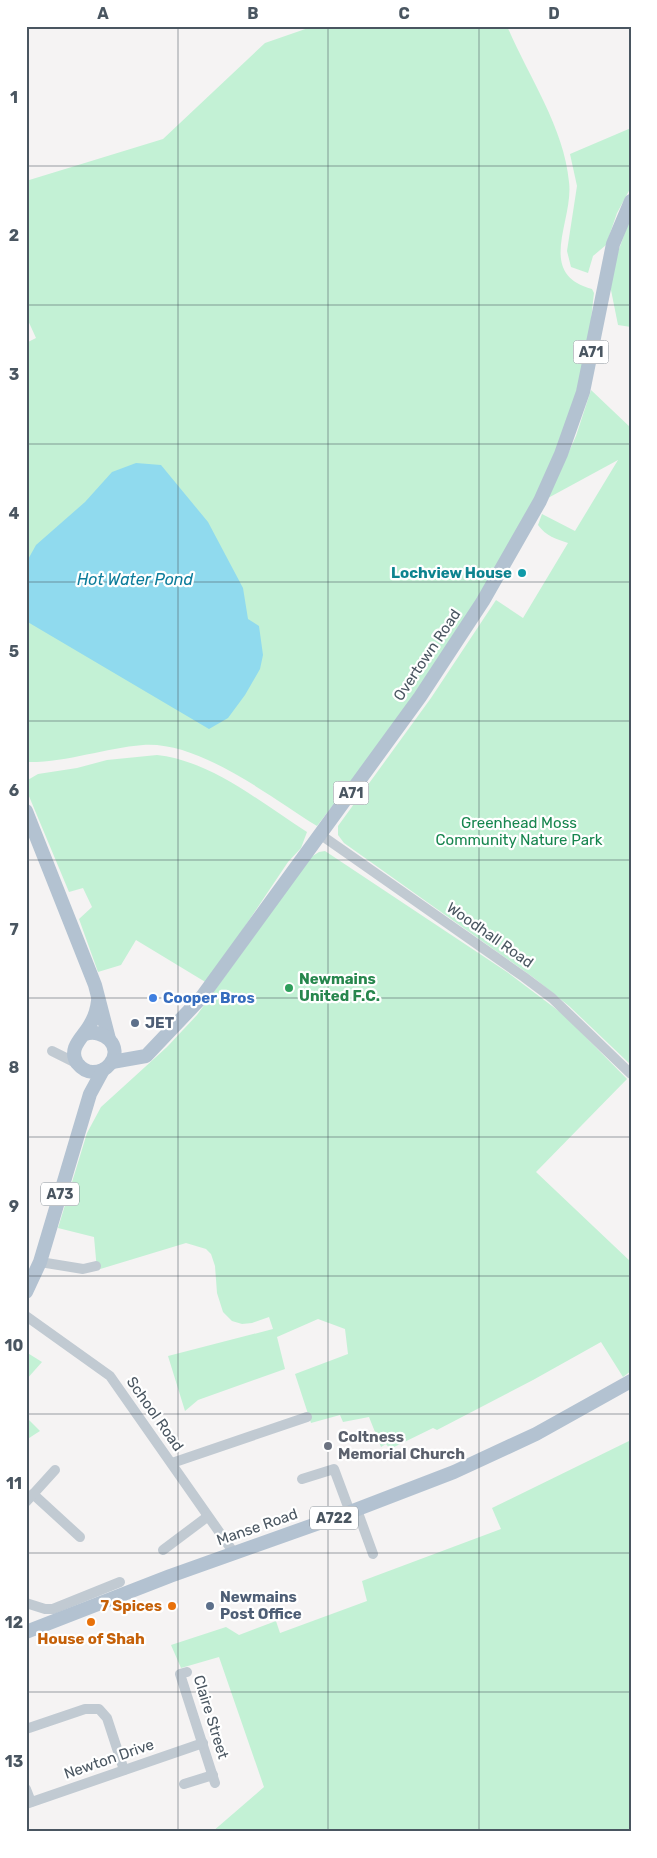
<svg xmlns="http://www.w3.org/2000/svg" width="657" height="1858" font-family="Rubik,sans-serif">
<style>
.green{fill:#c3f1d5}
.water{fill:#90daee}
.lines{fill:none;stroke-linecap:round;stroke-linejoin:round}
.minor{stroke:#c1cad2;stroke-width:10}
.major{stroke:#b3c2d1;stroke-width:14}
.grid{fill:none;stroke:#4a5661;stroke-width:1;stroke-opacity:0.55}
.culture-dot{fill:#0f9aa8;stroke:#fff;stroke-width:2}
.leisure-dot{fill:#2e9e5b;stroke:#fff;stroke-width:2}
.shop-dot{fill:#3f7fe0;stroke:#fff;stroke-width:2}
.service-dot{fill:#5c6f8a;stroke:#fff;stroke-width:2}
.worship-dot{fill:#6b7280;stroke:#fff;stroke-width:2}
.food-dot{fill:#e8710a;stroke:#fff;stroke-width:2}
.labels{text-anchor:middle;stroke-width:4.5;stroke-linejoin:round;paint-order:stroke}
.shield{fill:#fff;stroke:#808990;stroke-width:1}
.shield-label{font-size:14px;font-weight:bold;fill:#4a5661}
.culture-label{font-size:15px;font-weight:bold;fill:#0d838f;stroke:#fff;text-anchor:end}
.street-label{font-size:15px;fill:#4a5661;stroke:#fff}
.park-label{font-size:15px;fill:#17864f;stroke:#fff}
.leisure-label{font-size:15px;font-weight:bold;fill:#27864d;stroke:#fff;text-anchor:start}
.shop-label{font-size:15px;font-weight:bold;fill:#366cbe;stroke:#fff;text-anchor:start}
.service-label{font-size:15px;font-weight:bold;fill:#4e5e75;stroke:#fff;text-anchor:start}
.worship-label{font-size:15px;font-weight:bold;fill:#5b616d;stroke:#fff;text-anchor:start}
.food-label{font-size:15px;font-weight:bold;fill:#c56008;stroke:#fff;text-anchor:end}
.water-label{font-size:16px;font-style:italic;fill:#0c7c9b;stroke:#fff}
.neatline{fill:none;stroke:#4a5661;stroke-width:2}
.grid-label{font-size:16px;text-anchor:middle;font-weight:bold;fill:#4a5661}
</style>
<rect width="100%" height="100%" fill="#f5f3f3"/>
<g class="green">
<path d="M314 26H507C528 76 564 127 569 182 574 221 535 274 592 289L594 293C591 317 590 341 584 364 542 533 421 690 317 826 270 797 200 741 143 745 104 748 66 763 26 762V343L36 338 26 316V181L163 139 265 43Z"/>
<polygon points="631,128 631,187 617,213 606,245 593,256 588,273 571,267 567,251 577,186 570,154"/>
<polygon points="631,216 631,327 618,325 610,285 618,252"/>
<path d="M591 390 631 428V1065L569 1006 534 978 344 843 338 835V826L431 698 496 600 523 618 568 543C556 539 546 536 538 525L542 514 575 531 618 460 548 498 576 436Z"/>
<path d="M157 755C212 761 261 803 307 832L301 848 288 862 207 983 136 940 121 965 98 972 79 919 92 907 83 888 69 892 26 789V781L38 774 77 768 107 760Z"/>
<polygon points="325,851 507,972 564,1015 627,1079 536,1172 631,1262 631,1371 623,1377 601,1342 533,1380 437,1430 433,1428 390,1449 386,1444 381,1447 369,1417 343,1422 340,1415 311,1423 295,1374 348,1354 345,1329 318,1319 277,1337 285,1369 198,1400 185,1411 168,1356 273,1329 269,1317 252,1323 242,1324 232,1321 223,1312 217,1293 215,1266 211,1254 206,1249 186,1243 97,1270 94,1237 58,1228 87,1133 101,1107 167,1047 197,1015 311,857 319,852"/>
<polygon points="26,1352 42,1362 26,1380"/>
<polygon points="26,1417 40,1431 26,1440"/>
<polygon points="631,1440 631,1832 212,1832 264,1787 219,1657 181,1668 171,1645 226,1627 239,1635 276,1621 280,1633 367,1601 362,1581 501,1529 492,1508"/>
</g>
<polygon class="water" points="136,463 161,465 208,522 243,588 248,619 259,626 263,655 260,669 245,695 228,718 209,729 26,621 26,563 36,545 85,502 112,472"/>
<g class="lines">
<g class="minor">
<polyline points="321,835 524,977 552,998 631,1074"/>
<polyline points="52,1051 78,1064"/>
<polyline points="40,1262 83,1269 96,1266"/>
<polyline points="26,1316 110,1376 234,1553"/>
<polyline points="172,1463 307,1417"/>
<polyline points="302,1479 334,1469 350,1512"/>
<polyline points="33,1494 80,1537"/>
<polyline points="26,1502 55,1470"/>
<polyline points="357,1510 373,1554"/>
<polyline points="163,1550 207,1517"/>
<polyline points="26,1603 45,1609 53,1609 120,1582"/>
<polyline points="187,1672 180,1674 215,1783"/>
<polyline points="26,1729 85,1709 99,1709 107,1718 124,1770"/>
<polyline points="184,1784 213,1775"/>
<polyline points="26,1789 31,1802"/>
<polyline points="26,1804 203,1743"/>
</g>
<g class="major">
<polyline points="26,811 95,985 109,1039"/>
<path d="M85 1034C103 1028 124 1046 110 1064 106 1069 100 1072 93 1072 86 1072 81 1068 77 1063 67 1047 85 1036 91 1023 95 1016 97 1009 98 1001"/>
<polyline points="112,1062 146,1056 201,998 420,697 483,601 540,501 561,454 583,392 613,244 631,201"/>
<polyline points="26,1292 40,1262 90,1094 103,1070"/>
<polyline points="26,1632 170,1576 350,1512 454,1472 536,1434 631,1381"/>
</g>
</g>
<path class="grid" d="M178 26V1832M328 26V1832M479 26V1832M26 166H631M26 305H631M26 444H631M26 582H631M26 721H631M26 860H631M26 998H631M26 1137H631M26 1276H631M26 1414H631M26 1553H631M26 1692H631"/>
<circle class="culture-dot" cx="522" cy="573" r="5"/>
<circle class="leisure-dot" cx="289" cy="988" r="5"/>
<circle class="shop-dot" cx="153" cy="998" r="5"/>
<g class="service-dot">
<circle cx="135" cy="1023" r="5"/>
<circle cx="210" cy="1606" r="5"/>
</g>
<circle class="worship-dot" cx="328" cy="1446" r="5"/>
<g class="food-dot">
<circle cx="172" cy="1606" r="5"/>
<circle cx="91" cy="1622" r="5"/>
</g>
<g class="labels">
<g class="shield">
<rect x="573.5" y="340.5" width="35" height="23" rx="4"/>
<rect x="333.5" y="781.5" width="35" height="23" rx="4"/>
<rect x="41" y="1182.5" width="38" height="23" rx="4"/>
<rect x="310" y="1506.5" width="48" height="23" rx="4"/>
</g>
<g class="shield-label">
<text x="591" y="357">A71</text>
<text x="351" y="798">A71</text>
<text x="60" y="1199">A73</text>
<text x="334" y="1523">A722</text>
</g>
<g class="culture-label">
<text x="512" y="578">Lochview House</text>
</g>
<g class="street-label">
<text transform="translate(427 655) rotate(-56)" y="5">Overtown Road</text>
<text transform="translate(490 935) rotate(35)" y="5">Woodhall Road</text>
<text transform="translate(155 1414) rotate(55)" y="5">School Road</text>
<text transform="translate(257 1527) rotate(-19)" y="5">Manse Road</text>
<text transform="translate(211 1717) rotate(73)" y="5">Claire Street</text>
<text transform="translate(109 1759) rotate(-19)" y="5">Newton Drive</text>
</g>
<g class="park-label">
<text x="519" y="828">Greenhead Moss<tspan x="519" dy="17">Community Nature Park</tspan></text>
</g>
<g class="leisure-label">
<text x="299" y="984">Newmains<tspan x="299" dy="17">United F.C.</tspan></text>
</g>
<g class="shop-label">
<text x="163" y="1003">Cooper Bros</text>
</g>
<g class="service-label">
<text x="145" y="1028">JET</text>
<text x="220" y="1602">Newmains<tspan x="220" dy="17">Post Office</tspan></text>
</g>
<g class="worship-label">
<text x="338" y="1442">Coltness<tspan x="338" dy="17">Memorial Church</tspan></text>
</g>
<g class="food-label">
<text x="162" y="1611">7 Spices</text>
<text x="91" y="1644" text-anchor="middle">House of Shah</text>
</g>
<g class="water-label">
<text x="135" y="585">Hot Water Pond</text>
</g>
</g>
<rect width="657" height="1858" fill="none" stroke="#ffffff" stroke-width="55"/>
<rect x="28" y="28" width="602" height="1802" class="neatline"/>
<g class="grid-label">
<text x="103" y="19">A</text>
<text x="253" y="19">B</text>
<text x="404" y="19">C</text>
<text x="554" y="19">D</text>
<text x="14" y="103">1</text>
<text x="14" y="241">2</text>
<text x="14" y="380">3</text>
<text x="14" y="519">4</text>
<text x="14" y="657">5</text>
<text x="14" y="796">6</text>
<text x="14" y="935">7</text>
<text x="14" y="1073">8</text>
<text x="14" y="1212">9</text>
<text x="14" y="1351">10</text>
<text x="14" y="1489">11</text>
<text x="14" y="1628">12</text>
<text x="14" y="1767">13</text>
</g>
</svg>
